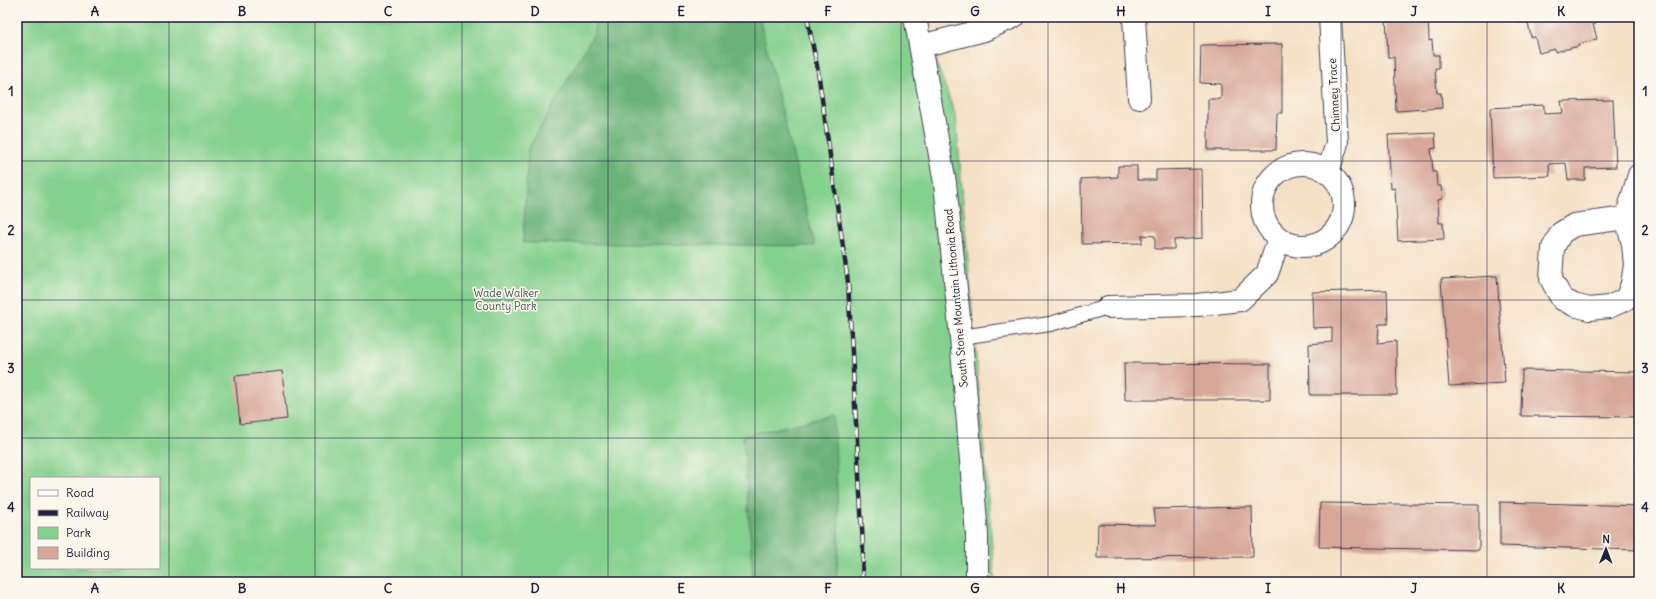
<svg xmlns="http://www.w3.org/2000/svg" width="1656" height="599" font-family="Delius,sans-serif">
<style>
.green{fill:#84d08e;stroke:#537964;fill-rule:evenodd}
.forest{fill:#6bb279;stroke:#466a5a}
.building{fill:#d7a799}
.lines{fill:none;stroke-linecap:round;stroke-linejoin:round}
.service-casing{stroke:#423e50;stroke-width:16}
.minor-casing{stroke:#423e50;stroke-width:24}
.secondary-casing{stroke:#423e50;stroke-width:24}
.service{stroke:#fff;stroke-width:14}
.minor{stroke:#fff;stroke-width:22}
.secondary{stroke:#fff;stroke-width:22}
.rail-casing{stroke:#22223b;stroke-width:4.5}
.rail{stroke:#fbf7ec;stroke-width:3;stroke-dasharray:9;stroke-linecap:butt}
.grid{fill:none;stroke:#22223b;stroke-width:1;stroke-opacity:0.55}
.labels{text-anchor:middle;stroke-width:3.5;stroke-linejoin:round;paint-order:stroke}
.street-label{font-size:11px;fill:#22223b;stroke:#fbf7ec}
.park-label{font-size:11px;fill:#3f5654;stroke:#fbf7ec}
.neatline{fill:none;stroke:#22223b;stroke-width:1.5}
.grid-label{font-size:13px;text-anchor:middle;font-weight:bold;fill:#22223b}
</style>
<rect width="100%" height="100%" fill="#fbf7ec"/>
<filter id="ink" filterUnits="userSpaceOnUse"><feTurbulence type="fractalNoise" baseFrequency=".025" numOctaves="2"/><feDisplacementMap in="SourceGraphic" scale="8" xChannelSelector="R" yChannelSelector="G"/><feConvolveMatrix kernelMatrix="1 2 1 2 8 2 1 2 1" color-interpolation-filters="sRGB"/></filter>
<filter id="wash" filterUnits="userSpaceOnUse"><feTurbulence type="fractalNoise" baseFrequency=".012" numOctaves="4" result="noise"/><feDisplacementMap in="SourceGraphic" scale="16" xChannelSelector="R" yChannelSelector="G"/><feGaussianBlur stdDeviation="0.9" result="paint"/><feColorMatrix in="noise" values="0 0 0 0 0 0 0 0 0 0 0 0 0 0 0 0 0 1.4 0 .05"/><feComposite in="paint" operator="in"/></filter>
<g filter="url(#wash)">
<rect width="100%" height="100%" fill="#f5e0c6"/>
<path class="green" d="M17 17H920L956 117 995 582H17ZM31 478H159V568H31Z"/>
<g class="forest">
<polygon points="594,17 759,17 815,246 523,243 528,149 595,32"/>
<polygon points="834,415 839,545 836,582 752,582 752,561 743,436"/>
</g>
<g id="blocks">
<g class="building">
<polygon points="1386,17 1428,17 1429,41 1432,40 1433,55 1439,55 1439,68 1435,68 1437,93 1441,93 1442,108 1396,111 1394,57 1388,57"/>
<polygon points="1517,17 1595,17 1596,24 1593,24 1597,39 1579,44 1579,46 1555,52 1555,49 1539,53 1535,37 1531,37 1528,23 1526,23 1526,21 1519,23"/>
<polygon points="1282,44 1282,113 1277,113 1276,150 1208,150 1208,99 1221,99 1221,84 1200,83 1201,45"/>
<polygon points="1613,100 1616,167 1585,168 1585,180 1568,180 1566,163 1549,164 1550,176 1493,178 1490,108 1544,105 1544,114 1563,113 1561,101"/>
<polygon points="1435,133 1436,148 1431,149 1433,172 1436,172 1437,186 1441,186 1442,199 1438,200 1439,223 1443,223 1444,239 1398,241 1395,188 1391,189 1388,135"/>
<polygon points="1118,166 1137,166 1137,180 1156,180 1156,170 1202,169 1203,238 1174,240 1174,249 1155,249 1155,236 1142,235 1142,243 1082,244 1081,179 1118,177"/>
<polygon points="1497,276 1505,383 1449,386 1441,279"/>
<polygon points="1387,290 1388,324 1379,324 1378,343 1396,341 1397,395 1310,395 1309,344 1332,342 1332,327 1313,328 1312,292"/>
<polygon points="1124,363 1270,364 1270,400 1125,400"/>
<polygon points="1522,370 1639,372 1639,417 1521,416"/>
<polygon points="282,371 287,419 240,424 235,376"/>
<polygon points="1500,502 1639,506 1639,550 1500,546"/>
<polygon points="1320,503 1479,505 1479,550 1319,547"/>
<polygon points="1252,507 1253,557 1097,558 1098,524 1156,525 1154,509"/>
</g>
</g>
</g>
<g filter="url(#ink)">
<use href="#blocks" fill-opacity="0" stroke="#423e50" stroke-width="1"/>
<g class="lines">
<g class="service-casing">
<polyline id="service" points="961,337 1050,324 1108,307"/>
</g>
<g class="minor-casing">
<g id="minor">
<polyline points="1134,17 1139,98"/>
<polyline points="921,46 984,30 1013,17"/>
<circle cx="1303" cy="205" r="41"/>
<polyline points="1328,172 1337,143 1330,17"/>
<polyline points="1626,218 1574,225 1561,233 1553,248 1551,279 1562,299 1574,305 1589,309 1609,307 1626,299 1632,284 1635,265 1633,244 1626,218 1639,175"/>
<polyline points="1108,307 1197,305 1240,300 1267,274 1279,239"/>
</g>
</g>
<g class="secondary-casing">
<polyline id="secondary" points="915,17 945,183 961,337 977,535 977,582"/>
</g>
<use href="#service" class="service"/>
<use href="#minor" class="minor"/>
<use href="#secondary" class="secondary"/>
<g class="rail-casing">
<polyline id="rail" points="807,17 818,71 848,282 863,546 862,582"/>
</g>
<use href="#rail" class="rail"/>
</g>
</g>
<path class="grid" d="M169 17V582M315 17V582M462 17V582M608 17V582M755 17V582M901 17V582M1048 17V582M1194 17V582M1341 17V582M1487 17V582M17 161H1639M17 300H1639M17 438H1639"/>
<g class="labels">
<g class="street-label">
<text transform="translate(1334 95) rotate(-93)" y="4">Chimney Trace</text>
<text transform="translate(956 298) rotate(-95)" y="4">South Stone Mountain Lithonia Road</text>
</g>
<g class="park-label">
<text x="506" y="297">Wade Walker<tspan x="506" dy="13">County Park</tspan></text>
</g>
</g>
<rect width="1656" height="599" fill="none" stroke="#fbf7ec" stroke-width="44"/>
<rect x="30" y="477" width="130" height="92" fill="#fbf7ec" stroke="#a4a2a5"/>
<rect x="38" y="490" width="20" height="6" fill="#ffffff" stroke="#a4a2a5"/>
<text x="66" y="497" font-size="12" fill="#22223b">Road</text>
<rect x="38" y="510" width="20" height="6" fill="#22223b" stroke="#a4a2a5"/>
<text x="66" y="517" font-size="12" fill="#22223b">Railway</text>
<rect x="38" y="527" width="20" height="12" fill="#84d08e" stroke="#a4a2a5"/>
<text x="66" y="537" font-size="12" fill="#22223b">Park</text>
<rect x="38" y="547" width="20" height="12" fill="#d7a799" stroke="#a4a2a5"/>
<text x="66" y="557" font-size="12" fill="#22223b">Building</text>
<g transform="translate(1606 549) rotate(1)" stroke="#fbf7ec" stroke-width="3" paint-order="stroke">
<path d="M0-3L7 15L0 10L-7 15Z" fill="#22223b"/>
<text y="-6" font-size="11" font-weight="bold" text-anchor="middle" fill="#22223b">N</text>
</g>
<rect x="22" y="22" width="1612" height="555" class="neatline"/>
<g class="grid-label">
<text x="95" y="16">A</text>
<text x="242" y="16">B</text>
<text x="388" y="16">C</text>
<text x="535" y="16">D</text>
<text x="681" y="16">E</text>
<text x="828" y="16">F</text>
<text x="975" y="16">G</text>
<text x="1121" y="16">H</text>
<text x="1268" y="16">I</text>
<text x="1414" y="16">J</text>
<text x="1561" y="16">K</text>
<text x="11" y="96">1</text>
<text x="1645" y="96">1</text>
<text x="11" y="235">2</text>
<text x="1645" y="235">2</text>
<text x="11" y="373">3</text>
<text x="1645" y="373">3</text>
<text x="11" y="512">4</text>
<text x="1645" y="512">4</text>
<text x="95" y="593">A</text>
<text x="242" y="593">B</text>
<text x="388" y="593">C</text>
<text x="535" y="593">D</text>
<text x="681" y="593">E</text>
<text x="828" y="593">F</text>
<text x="975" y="593">G</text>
<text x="1121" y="593">H</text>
<text x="1268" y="593">I</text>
<text x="1414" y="593">J</text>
<text x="1561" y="593">K</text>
</g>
</svg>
